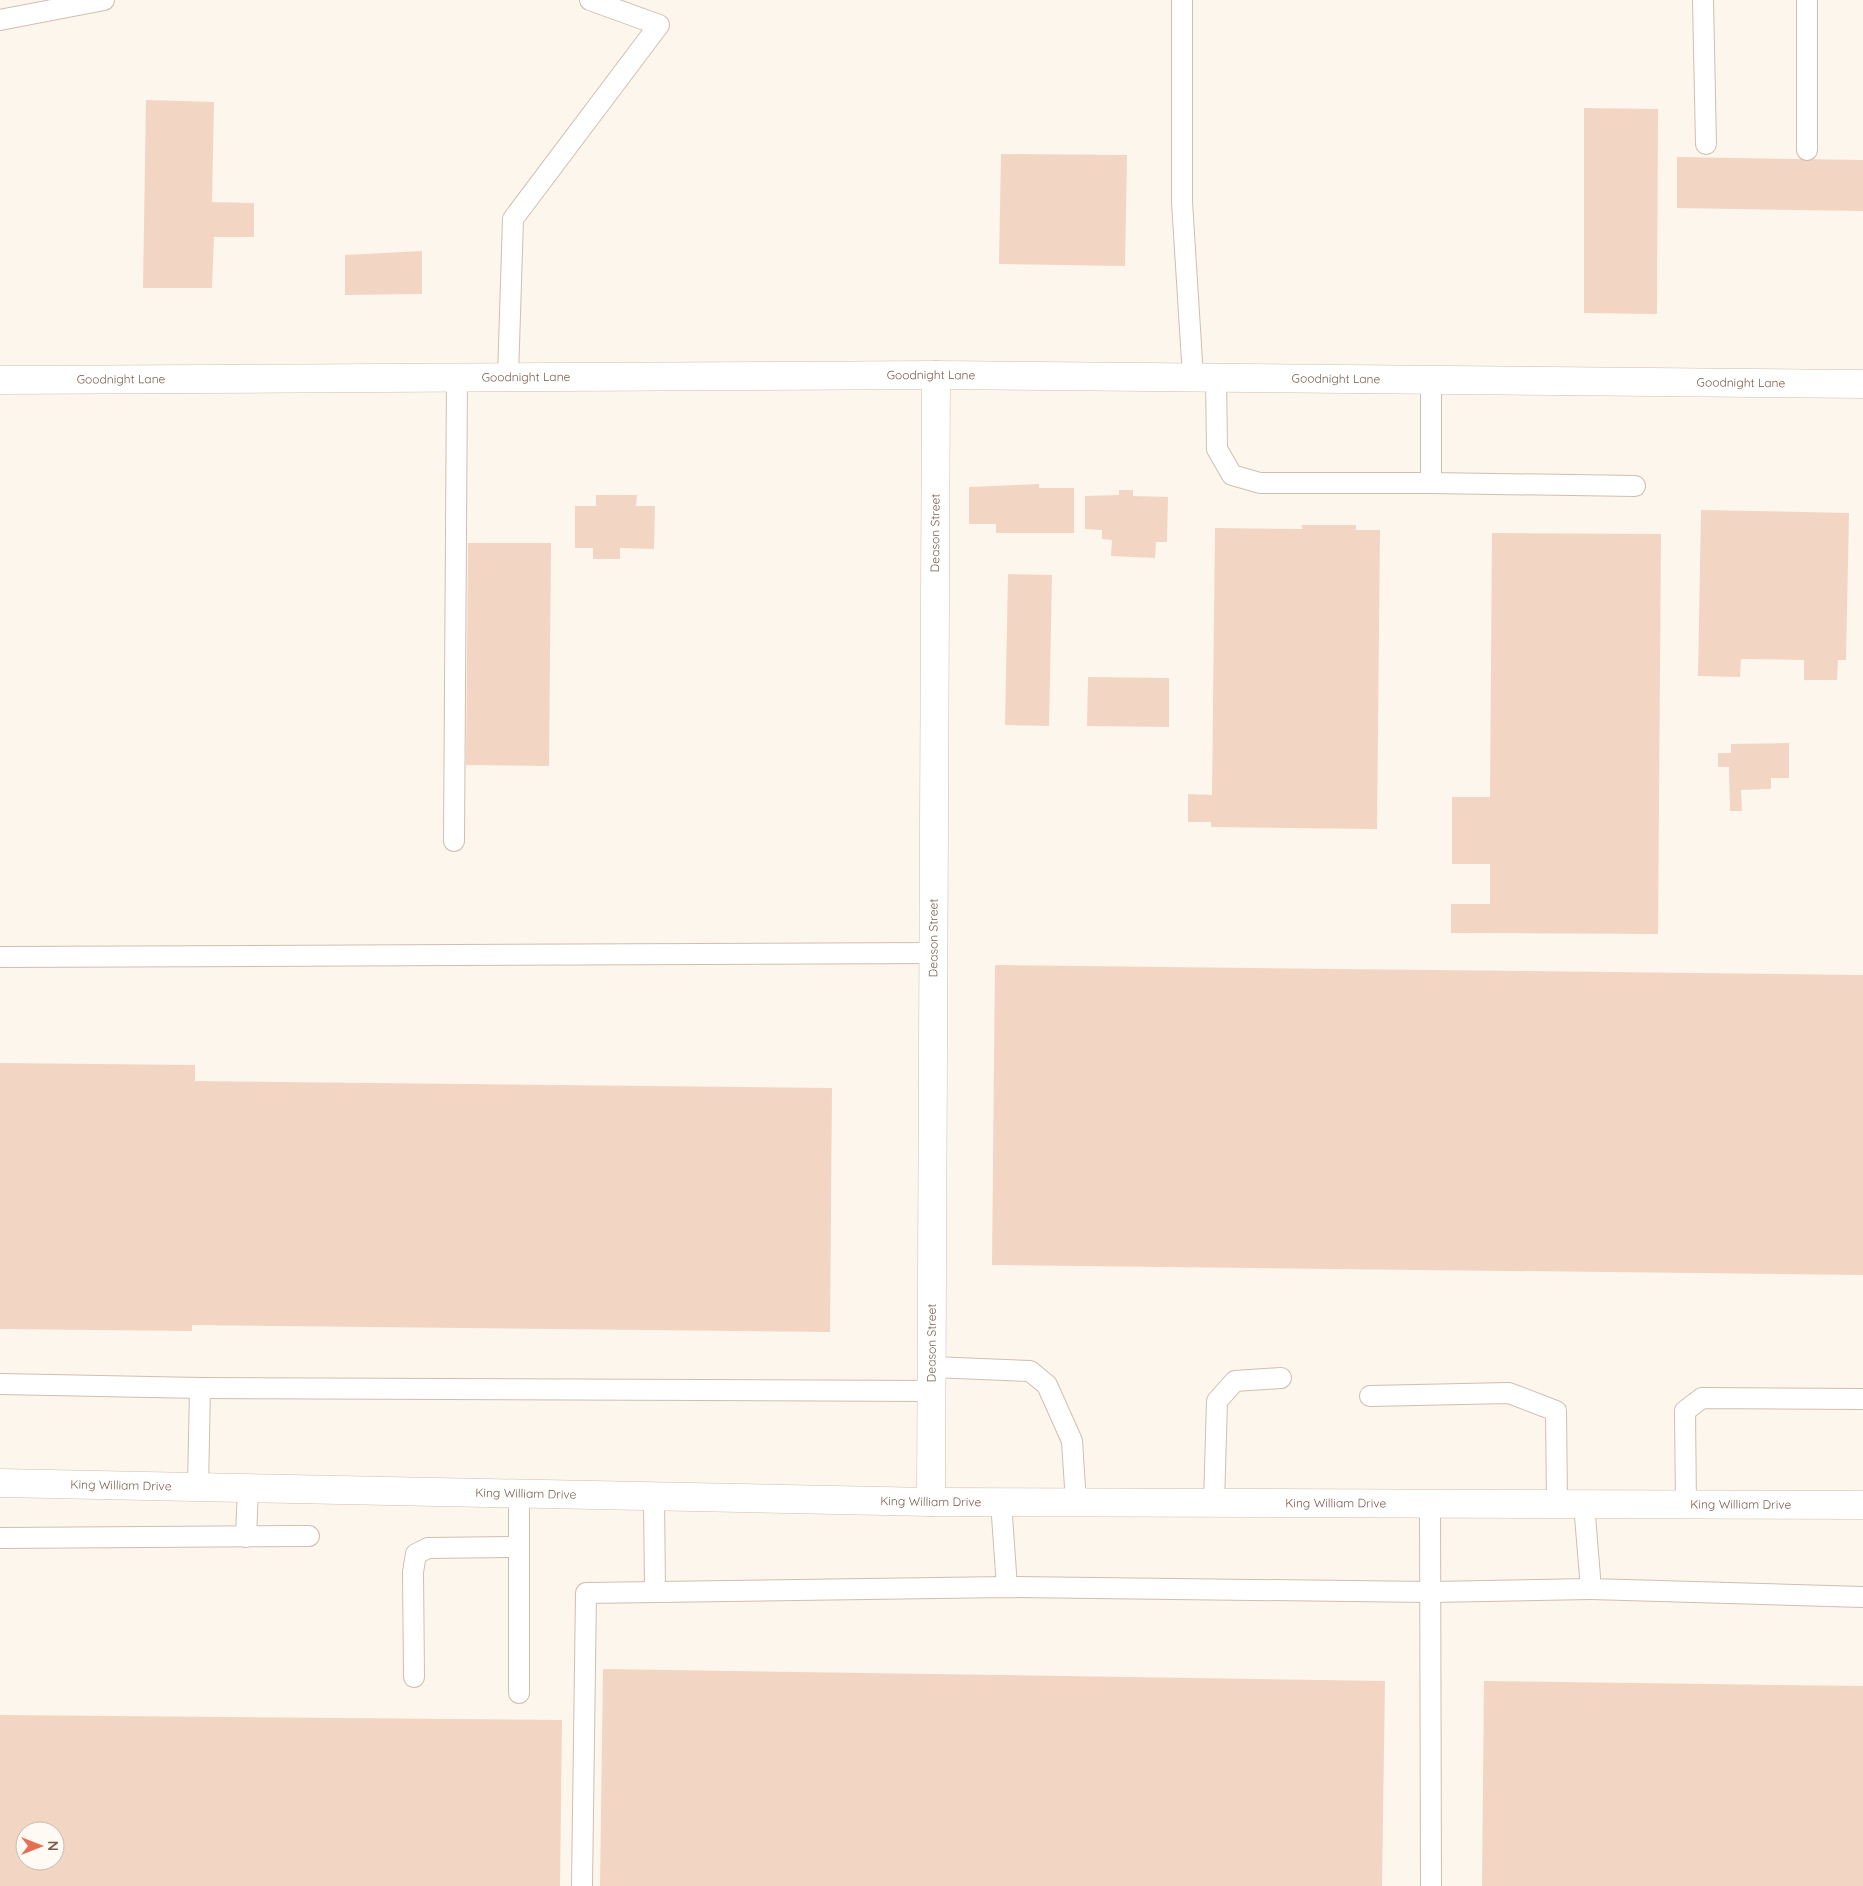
<svg xmlns="http://www.w3.org/2000/svg" width="1863" height="1886" font-family="Quicksand,sans-serif">
<style>
.building{fill:#f3d5c3;fill-rule:evenodd}
.lines{fill:none;stroke-linecap:round;stroke-linejoin:round}
.service-casing{stroke:#d1beb0;stroke-width:22}
.minor-casing{stroke:#d1beb0;stroke-width:29}
.service{stroke:#fff;stroke-width:20}
.minor{stroke:#fff;stroke-width:28}
.labels{text-anchor:middle;stroke-width:5;stroke-linejoin:round;paint-order:stroke}
.street-label{font-size:12px;fill:#7a5c4d;stroke:#fffaf3}
</style>
<rect width="100%" height="100%" fill="#fdf6ec"/>
<g class="building">
<polygon points="146,100 214,102 212,202 254,203 254,237 214,237 212,288 143,288"/>
<polygon points="1584,108 1658,109 1657,314 1584,313"/>
<polygon points="1001,154 1127,155 1125,266 999,264"/>
<polygon points="1677,157 1863,160 1863,211 1677,208"/>
<polygon points="422,251 422,294 345,295 345,255"/>
<polygon points="1039,484 1039,488 1074,488 1074,533 996,533 996,524 969,524 969,487"/>
<polygon points="1119,490 1133,490 1133,496 1168,497 1167,542 1156,542 1155,558 1111,556 1112,540 1102,539 1102,530 1085,529 1085,496 1119,495"/>
<polygon points="596,495 637,495 636,506 655,506 654,549 620,548 620,559 593,559 593,548 575,548 575,506 596,506"/>
<polygon points="1701,510 1849,513 1846,660 1838,660 1837,680 1804,680 1804,660 1741,659 1740,677 1698,676"/>
<polygon points="1302,525 1356,525 1356,530 1380,530 1377,829 1211,827 1211,822 1188,822 1188,794 1212,795 1215,528 1302,529"/>
<polygon points="1492,533 1661,534 1658,934 1451,933 1451,904 1490,904 1490,864 1452,864 1452,797 1490,797"/>
<polygon points="468,543 551,543 549,766 466,765"/>
<polygon points="1008,574 1052,575 1049,726 1005,725"/>
<polygon points="1088,677 1169,678 1169,727 1087,726"/>
<polygon points="1789,743 1789,778 1771,778 1771,789 1741,790 1742,811 1730,811 1729,767 1718,767 1718,753 1731,753 1731,744"/>
<polygon points="995,965 1863,975 1863,1275 992,1265"/>
<polygon points="0,1063 195,1065 195,1081 832,1088 830,1332 192,1325 192,1331 0,1329"/>
<polygon points="603,1669 1385,1681 1382,1886 600,1886"/>
<polygon points="1484,1681 1863,1686 1863,1886 1482,1886"/>
<path d="M0 1715 562 1720 560 1886H0ZM25 1831H55V1861H25Z"/>
</g>
<g class="lines">
<g class="service-casing">
<g id="service">
<polyline points="1182,0 1182,202 1193,377"/>
<polyline points="1703,0 1706,144"/>
<polyline points="1807,0 1807,150"/>
<polyline points="0,20 104,0"/>
<polyline points="508,377 513,219 659,25 590,0"/>
<polyline points="1216,377 1217,449 1232,475 1260,483 1431,483"/>
<polyline points="1431,380 1431,483 1635,486"/>
<polyline points="454,841 457,377"/>
<polyline points="0,957 934,953"/>
<polyline points="932,1367 1030,1371 1047,1385 1072,1441 1076,1503"/>
<polyline points="0,1384 200,1388 932,1391"/>
<polyline points="1370,1396 1509,1393 1556,1411 1557,1504"/>
<polyline points="198,1487 200,1388"/>
<polyline points="519,1493 519,1693"/>
<polyline points="654,1496 655,1592"/>
<polyline points="1001,1502 1007,1587"/>
<polyline points="1214,1503 1217,1401 1235,1381 1281,1378"/>
<polyline points="1430,1504 1431,1886"/>
<polyline points="1584,1504 1591,1589 1863,1597"/>
<polyline points="1686,1505 1685,1411 1702,1398 1863,1399"/>
<polyline points="246,1537 248,1488"/>
<polyline points="0,1538 309,1536"/>
<polyline points="414,1677 413,1572 416,1554 428,1548 519,1547"/>
<polyline points="582,1886 586,1593 1007,1587 1430,1592 1591,1589"/>
</g>
</g>
<g class="minor-casing">
<g id="minor">
<path id="s1" d="M0 380 936 375 1863 384"/>
<path id="s2" d="M0 1483 931 1502 1863 1505"/>
<path id="s3" d="M931 1502 936 375"/>
</g>
</g>
<use href="#service" class="service"/>
<use href="#minor" class="minor"/>
</g>
<g class="labels">
<g class="street-label">
<text dy="4" stroke="none"><textPath href="#s1" startOffset="931">Goodnight Lane</textPath></text>
<text dy="4" stroke="none"><textPath href="#s1" startOffset="526">Goodnight Lane</textPath></text>
<text dy="4" stroke="none"><textPath href="#s1" startOffset="121">Goodnight Lane</textPath></text>
<text dy="4" stroke="none"><textPath href="#s1" startOffset="1336">Goodnight Lane</textPath></text>
<text dy="4" stroke="none"><textPath href="#s1" startOffset="1741">Goodnight Lane</textPath></text>
<text dy="4" stroke="none"><textPath href="#s3" startOffset="969">Deason Street</textPath></text>
<text dy="4" stroke="none"><textPath href="#s3" startOffset="564">Deason Street</textPath></text>
<text dy="4" stroke="none"><textPath href="#s3" startOffset="159">Deason Street</textPath></text>
<text dy="4" stroke="none"><textPath href="#s2" startOffset="121">King William Drive</textPath></text>
<text dy="4" stroke="none"><textPath href="#s2" startOffset="526">King William Drive</textPath></text>
<text dy="4" stroke="none"><textPath href="#s2" startOffset="931">King William Drive</textPath></text>
<text dy="4" stroke="none"><textPath href="#s2" startOffset="1336">King William Drive</textPath></text>
<text dy="4" stroke="none"><textPath href="#s2" startOffset="1741">King William Drive</textPath></text>
</g>
</g>
<g transform="translate(40 1846) rotate(90)"><circle r="24" fill="#fffaf3" stroke="#cabbb1"/>
<path d="M0-4L9 19L0 12L-9 19Z" fill="#e76f51"/>
<text y="-8" font-size="14" font-weight="bold" text-anchor="middle" fill="#7a5c4d">N</text>
</g>
</svg>
